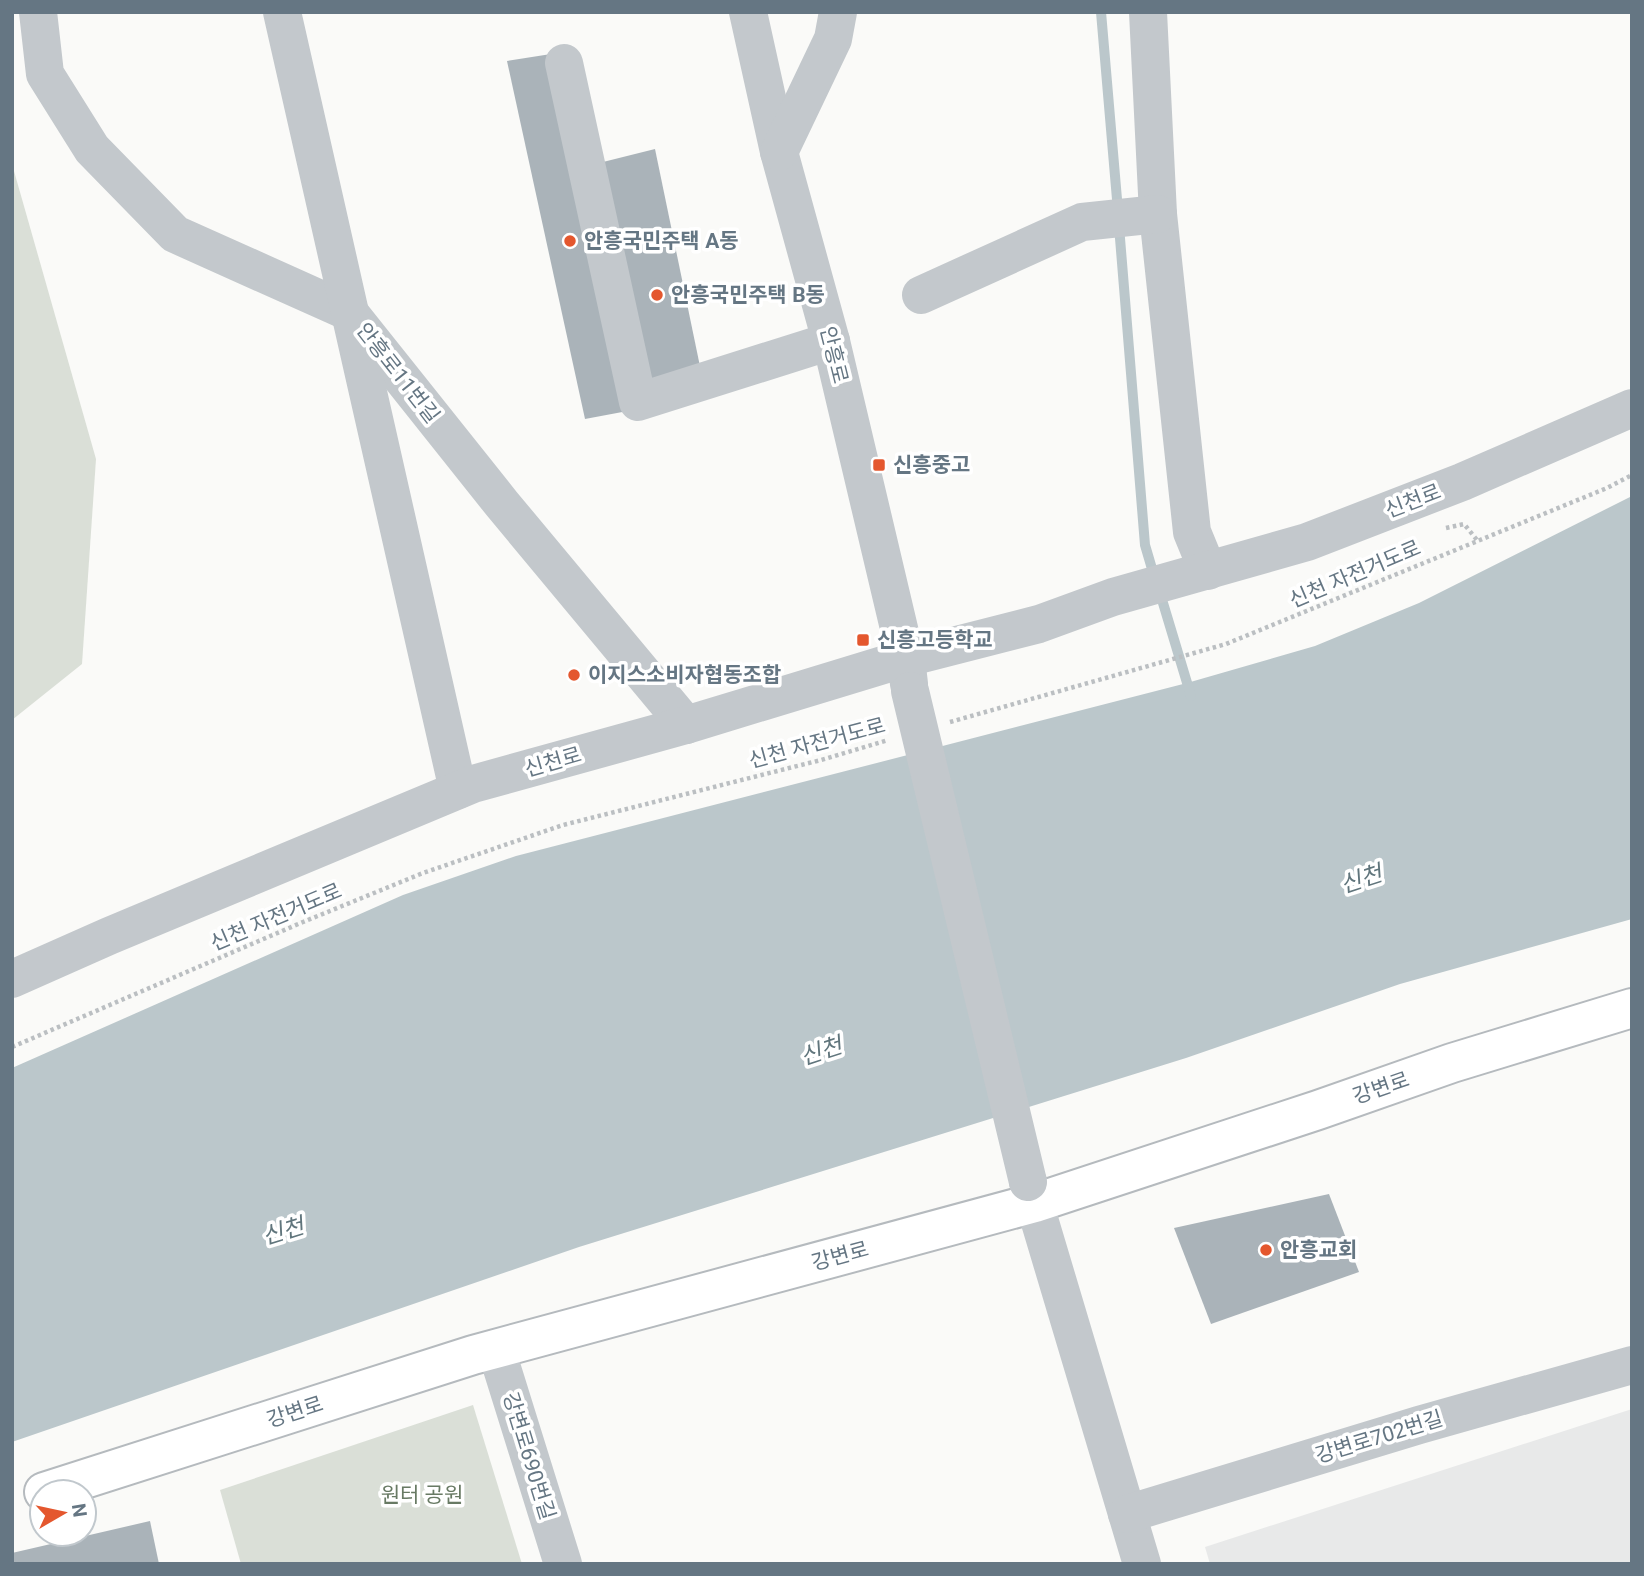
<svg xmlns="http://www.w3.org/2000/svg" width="1644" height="1576" font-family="Roboto,'Noto Sans KR',sans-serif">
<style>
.built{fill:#e8e9e9}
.green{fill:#dadfd7}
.water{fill:#bbc7cb}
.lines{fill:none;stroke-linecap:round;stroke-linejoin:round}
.stream{stroke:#bbc7cb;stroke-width:10}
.building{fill:#aab3b9}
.major-casing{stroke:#b5babe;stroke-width:42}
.path{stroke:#bbbfc2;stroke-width:4.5;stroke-dasharray:3.5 3.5;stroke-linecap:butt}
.minor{stroke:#c3c8cc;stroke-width:38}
.major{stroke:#fff;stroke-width:38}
.minor-bridge{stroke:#c3c8cc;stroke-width:38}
.poi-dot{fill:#e4572e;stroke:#fff;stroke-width:2.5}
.labels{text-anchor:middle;stroke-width:7;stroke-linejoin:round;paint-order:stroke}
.poi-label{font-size:21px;font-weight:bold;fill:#657683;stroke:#fff;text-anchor:start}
.street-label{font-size:21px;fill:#657683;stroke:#fff}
.park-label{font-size:21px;fill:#687a64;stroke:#fff}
.water-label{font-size:23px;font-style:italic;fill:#60757c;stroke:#fff}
</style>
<rect width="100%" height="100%" fill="#fafaf8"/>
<polygon class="built" points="1632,1409 1632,1564 1210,1564 1205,1547"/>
<g class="green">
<polygon points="12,164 96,459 82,664 12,720"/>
<polygon points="473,1405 522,1564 241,1564 220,1490"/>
</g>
<polygon class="water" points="1632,496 1632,919 1400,984 1186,1058 579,1247 12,1442 12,1068 403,895 516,856 1187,683 1315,646 1419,603"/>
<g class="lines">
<g class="stream">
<polyline points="1101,12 1118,211"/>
<polyline points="1119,226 1145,545 1155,579"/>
<polyline points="1160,593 1191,696"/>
</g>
</g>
<g class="building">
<polygon points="551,54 633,410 585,419 507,61"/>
<polygon points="655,149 702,376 646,385 599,163"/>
<polygon points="1329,1194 1359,1272 1211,1324 1174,1228"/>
<polygon points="150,1521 159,1564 12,1564 12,1553"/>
</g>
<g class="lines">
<g class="major-casing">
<polyline id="major" points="44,1492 473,1355 1035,1203 1318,1110 1452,1063 1632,1008"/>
</g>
<g class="path">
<polyline points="1446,528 1464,524 1477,540"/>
<polyline points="950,722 1226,644 1607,488 1632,475"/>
<polyline points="12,1047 303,922 423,873 563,825 821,760 888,740"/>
</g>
<g class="minor">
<polyline points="38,12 45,74 92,149 175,234 349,312 502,504 686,725"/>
<polyline points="282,12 458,790"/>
<polyline points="748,12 779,152 831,341 906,658 909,684"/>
<polyline points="1148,12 1158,214 1192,532 1208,571"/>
<polyline points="564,63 638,402 831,341"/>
<polyline points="779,152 833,39 838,12"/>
<polyline points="921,295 1082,222 1158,214"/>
<polyline points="12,979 109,936 473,784 686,725 906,658 1039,624 1113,597 1307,542 1462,482 1632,408"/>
<polyline points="1028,1182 1142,1564"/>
<polyline points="496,1349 563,1564"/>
<polyline points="1127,1514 1419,1425 1632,1365"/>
</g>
<use href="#major" class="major"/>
<polyline class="minor-bridge" points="910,691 1028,1182"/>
</g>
<g class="poi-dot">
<circle cx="570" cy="241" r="7"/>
<circle cx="657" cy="295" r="7"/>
<rect x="872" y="458" width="14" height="14" rx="3.5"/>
<rect x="856" y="633" width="14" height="14" rx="3.5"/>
<circle cx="574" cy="675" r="7"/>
<circle cx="1266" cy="1250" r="7"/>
</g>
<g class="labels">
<g class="poi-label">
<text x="584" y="248">안흥국민주택 A동</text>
<text x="671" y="302">안흥국민주택 B동</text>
<text x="893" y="472">신흥중고</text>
<text x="877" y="647">신흥고등학교</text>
<text x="588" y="682">이지스소비자협동조합</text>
<text x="1280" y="1257">안흥교회</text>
</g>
<g class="street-label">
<text transform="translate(834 355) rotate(76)" y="7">안흥로</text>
<text transform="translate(398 373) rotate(52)" y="7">안흥로11번길</text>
<text transform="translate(1413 501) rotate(-21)" y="7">신천로</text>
<text transform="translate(1355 574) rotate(-23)" y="7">신천 자전거도로</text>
<text transform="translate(817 743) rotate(-15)" y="7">신천 자전거도로</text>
<text transform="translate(553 762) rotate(-16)" y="7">신천로</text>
<text transform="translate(276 917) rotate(-23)" y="7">신천 자전거도로</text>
<text transform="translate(1381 1088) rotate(-19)" y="7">강변로</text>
<text transform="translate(840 1256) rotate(-15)" y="7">강변로</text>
<text transform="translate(295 1412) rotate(-18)" y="7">강변로</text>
<text transform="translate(1379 1437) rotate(-17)" y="7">강변로702번길</text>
<text transform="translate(529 1456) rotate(73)" y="7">강변로690번길</text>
</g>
<g class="park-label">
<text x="422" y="1502">원터 공원</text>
</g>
<g class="water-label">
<text transform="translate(1361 879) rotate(-18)" y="8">신천</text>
<text transform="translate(821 1051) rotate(-18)" y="8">신천</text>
<text transform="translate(283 1231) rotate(-17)" y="8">신천</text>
</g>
</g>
<rect width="1644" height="1576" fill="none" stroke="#657683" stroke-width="28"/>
<g transform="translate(63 1513) rotate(81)"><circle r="33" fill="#ffffff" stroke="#c1c8cd" stroke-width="2"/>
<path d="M0-5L12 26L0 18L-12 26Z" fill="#e4572e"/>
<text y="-10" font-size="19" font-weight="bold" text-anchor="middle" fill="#657683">N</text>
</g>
</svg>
